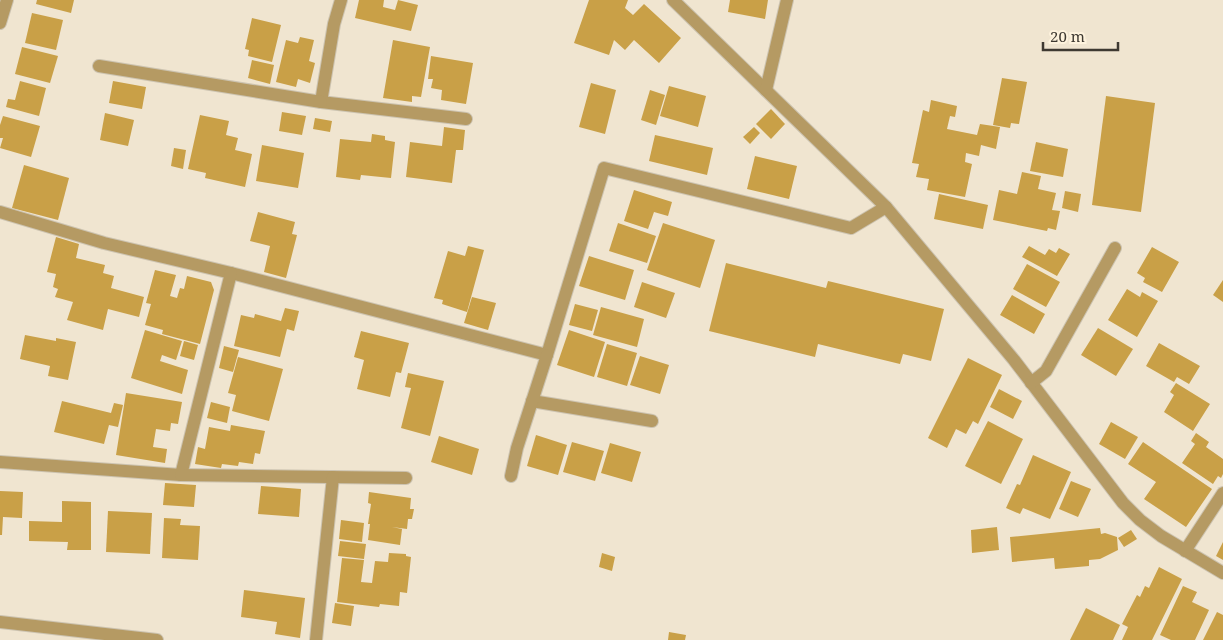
<svg xmlns="http://www.w3.org/2000/svg" width="1223" height="640" font-family="'Noto Serif',serif">
<style>
.building{fill:#c9a047}
.lines{fill:none;stroke-linecap:round;stroke-linejoin:round}
.street-casing{stroke:#ccc3b0;stroke-width:14}
.street{stroke:#b59a63;stroke-width:12}
</style>
<rect width="100%" height="100%" fill="#f0e5d0"/>
<g class="building">
<polygon points="37,0 74,0 71,13 36,4"/>
<polygon points="359,0 384,0 383,7 395,10 398,0 418,5 411,31 355,18"/>
<polygon points="589,0 628,0 625,8 633,15 644,4 681,38 659,63 634,40 625,50 614,40 609,55 574,43"/>
<polygon points="730,0 768,0 765,19 728,12"/>
<polygon points="32,13 63,20 56,50 25,43"/>
<polygon points="252,18 281,25 272,62 248,56 249,50 245,49"/>
<polygon points="300,37 314,40 309,61 315,63 310,83 298,79 296,87 276,82 286,40 298,43"/>
<polygon points="393,40 430,47 421,97 412,96 412,102 383,98"/>
<polygon points="22,47 58,56 50,83 15,74"/>
<polygon points="431,56 473,63 466,104 441,100 442,90 431,88 433,79 428,79"/>
<polygon points="252,60 274,65 270,84 248,78"/>
<polygon points="1002,78 1027,82 1019,124 1011,123 1010,128 993,125"/>
<polygon points="20,81 46,88 39,116 6,107 8,99 15,100"/>
<polygon points="113,81 146,87 142,109 109,103"/>
<polygon points="591,83 616,90 605,134 579,127"/>
<polygon points="669,86 706,96 698,127 660,116"/>
<polygon points="650,90 665,95 656,125 641,120"/>
<polygon points="1106,96 1155,103 1141,212 1092,205"/>
<polygon points="931,100 957,106 955,117 950,116 947,129 977,135 980,124 1000,127 996,149 981,145 979,156 966,153 965,162 972,164 965,197 927,190 929,179 916,177 919,164 912,163 923,110 929,112"/>
<polygon points="771,109 785,124 771,139 756,124"/>
<polygon points="282,112 306,116 302,135 279,131"/>
<polygon points="105,113 134,120 128,146 100,140"/>
<polygon points="200,115 229,121 226,135 238,138 235,150 252,154 245,187 205,178 206,173 188,169"/>
<polygon points="3,116 40,126 31,157 0,148 3,138 0,138 0,125"/>
<polygon points="315,118 332,121 330,132 313,129"/>
<polygon points="444,127 465,130 463,150 456,150 452,183 406,177 410,142 442,146"/>
<polygon points="754,127 760,133 750,144 743,137"/>
<polygon points="372,134 385,136 385,140 395,142 391,178 361,175 360,180 336,177 340,139 371,142"/>
<polygon points="655,135 713,148 707,175 649,161"/>
<polygon points="1036,142 1068,149 1063,177 1030,171"/>
<polygon points="262,145 304,153 298,188 256,181"/>
<polygon points="174,148 186,150 183,169 171,166"/>
<polygon points="755,156 797,166 789,199 747,189"/>
<polygon points="24,165 69,178 58,220 12,208"/>
<polygon points="1022,172 1041,176 1038,189 1056,193 1052,210 1060,211 1056,230 1048,228 1047,231 993,220 999,190 1017,194"/>
<polygon points="634,190 672,202 668,216 654,212 648,229 624,221"/>
<polygon points="1065,191 1081,194 1078,212 1062,208"/>
<polygon points="939,194 988,205 983,229 934,219"/>
<polygon points="258,212 295,222 292,234 297,235 286,278 264,272 270,246 250,241"/>
<polygon points="618,223 656,236 647,263 609,251"/>
<polygon points="663,223 715,240 700,288 647,270"/>
<polygon points="56,237 79,244 76,258 105,265 103,273 114,276 111,288 144,297 139,317 108,309 103,330 67,320 73,302 55,297 58,289 53,287 56,274 47,272"/>
<polygon points="468,246 484,250 467,312 442,304 443,300 434,298 448,251 465,256"/>
<polygon points="1029,246 1045,255 1049,249 1056,253 1059,248 1070,254 1057,276 1022,257"/>
<polygon points="1152,247 1179,262 1162,292 1143,282 1145,278 1137,273"/>
<polygon points="589,256 634,270 625,300 579,286"/>
<polygon points="726,263 826,288 828,281 944,309 931,361 903,354 900,364 818,344 815,357 709,331"/>
<polygon points="1027,264 1060,282 1046,307 1013,289"/>
<polygon points="155,270 176,275 170,296 177,298 180,288 184,289 187,276 211,282 214,290 200,344 162,334 163,330 145,325 151,304 146,303"/>
<polygon points="1223,280 1223,302 1213,295"/>
<polygon points="642,282 675,293 666,318 634,307"/>
<polygon points="1127,289 1140,297 1142,292 1158,301 1137,337 1108,320"/>
<polygon points="1012,295 1045,314 1034,334 1000,315"/>
<polygon points="472,297 496,303 488,330 464,323"/>
<polygon points="575,304 598,310 592,331 569,325"/>
<polygon points="601,307 644,319 637,347 593,335"/>
<polygon points="285,308 299,311 294,331 287,329 280,357 234,346 241,315 254,318 255,314 281,321"/>
<polygon points="1098,328 1133,349 1116,376 1081,355"/>
<polygon points="145,330 182,341 176,360 162,355 160,361 188,370 182,394 131,378"/>
<polygon points="569,330 605,342 594,377 557,365"/>
<polygon points="361,331 409,343 401,373 396,372 390,397 357,389 364,360 354,357"/>
<polygon points="25,335 56,341 56,338 76,342 68,380 48,376 50,366 20,359"/>
<polygon points="184,341 198,345 194,360 180,356"/>
<polygon points="1159,343 1200,366 1189,384 1177,377 1174,382 1146,366"/>
<polygon points="607,344 637,353 627,386 597,377"/>
<polygon points="224,346 239,350 233,372 219,368"/>
<polygon points="640,356 669,365 660,394 630,385"/>
<polygon points="238,357 283,369 269,421 232,411 236,395 228,393"/>
<polygon points="968,358 1002,375 978,424 973,421 966,434 956,429 947,448 928,438"/>
<polygon points="408,373 444,381 430,436 401,428 411,388 405,387"/>
<polygon points="1176,383 1210,404 1193,431 1164,412 1174,395 1170,392"/>
<polygon points="999,389 1022,401 1013,419 990,407"/>
<polygon points="126,393 182,402 178,424 171,423 170,431 156,429 153,447 167,449 165,463 116,455"/>
<polygon points="62,401 111,413 114,403 123,405 118,427 109,425 104,444 54,432"/>
<polygon points="211,402 230,407 227,423 207,418"/>
<polygon points="988,421 1023,439 1001,484 965,466"/>
<polygon points="1111,422 1138,437 1125,459 1099,444"/>
<polygon points="231,425 265,431 260,454 255,453 253,464 239,462 238,466 222,464 221,468 195,464 198,447 205,449 209,427 230,431"/>
<polygon points="1196,433 1209,442 1206,447 1223,459 1223,474 1221,478 1218,476 1213,484 1182,463 1195,444 1191,441"/>
<polygon points="536,435 567,445 558,475 527,466"/>
<polygon points="439,436 479,449 472,475 431,462"/>
<polygon points="572,442 604,451 595,481 563,472"/>
<polygon points="1143,442 1212,489 1186,527 1144,499 1156,482 1128,464"/>
<polygon points="610,443 641,452 632,482 601,473"/>
<polygon points="1033,455 1071,472 1050,519 1023,508 1020,514 1006,508 1017,484 1020,485"/>
<polygon points="1071,481 1091,489 1078,517 1059,509"/>
<polygon points="165,483 196,485 194,507 163,505"/>
<polygon points="261,486 301,489 299,517 258,514"/>
<polygon points="0,491 23,492 22,518 3,517 2,535 0,535"/>
<polygon points="369,492 411,498 410,509 414,509 412,519 408,519 407,529 392,527 402,529 400,545 368,540 370,524 368,524 371,504 368,503"/>
<polygon points="62,501 91,502 91,550 67,550 68,542 29,541 29,521 62,522"/>
<polygon points="108,511 152,513 150,554 106,552"/>
<polygon points="164,518 181,519 180,525 200,526 198,560 162,558"/>
<polygon points="341,520 364,523 362,542 339,539"/>
<polygon points="997,527 999,550 972,553 971,530"/>
<polygon points="1100,528 1101,534 1105,533 1117,537 1118,550 1100,559 1089,560 1089,566 1055,569 1054,558 1012,562 1010,537"/>
<polygon points="1131,530 1137,539 1124,547 1118,538"/>
<polygon points="340,541 366,544 364,559 338,556"/>
<polygon points="1223,542 1223,560 1216,556"/>
<polygon points="389,553 406,554 406,556 411,557 407,593 400,592 399,606 380,604 379,607 337,602 342,558 364,560 361,582 372,583 375,561 388,562"/>
<polygon points="602,553 615,557 612,571 599,567"/>
<polygon points="1159,567 1182,579 1152,640 1122,640 1128,627 1122,624 1137,595 1140,597 1145,586 1149,588"/>
<polygon points="1183,586 1197,592 1192,602 1209,610 1195,640 1171,640 1160,635"/>
<polygon points="244,590 305,598 300,638 275,634 277,622 241,617"/>
<polygon points="335,603 354,606 351,626 332,623"/>
<polygon points="1086,608 1120,625 1113,640 1070,640"/>
<polygon points="1217,612 1223,615 1223,640 1203,640"/>
<polygon points="669,632 686,635 685,640 668,640"/>
</g>
<g class="lines">
<g class="street-casing">
<g id="street">
<polyline points="341,0 334,24 321,102 466,119"/>
<polyline points="673,0 886,207 1014,360 1123,503 1140,520 1161,536 1223,573"/>
<polyline points="0,23 7,0"/>
<polyline points="99,66 321,102"/>
<polyline points="766,90 787,0"/>
<polyline points="0,212 104,243 231,273 547,355 604,168 851,228 886,207"/>
<polyline points="1031,383 1046,371 1115,248"/>
<polyline points="532,401 652,421"/>
<polyline points="0,462 181,475 231,273"/>
<polyline points="181,475 406,478"/>
<polyline points="511,476 517,448 547,355"/>
<polyline points="1185,551 1223,493"/>
<polyline points="0,622 157,640"/>
<polyline points="316,640 333,477"/>
</g>
</g>
<use href="#street" class="street"/>
</g>
<path d="M1043 42v8h75v-8" fill="none" stroke="#3e3931" stroke-width="2.5"/>
<text x="1050" y="42" font-size="15" fill="#3e3931" stroke="#fef3dd" stroke-width="4" paint-order="stroke">20 m</text>
</svg>
